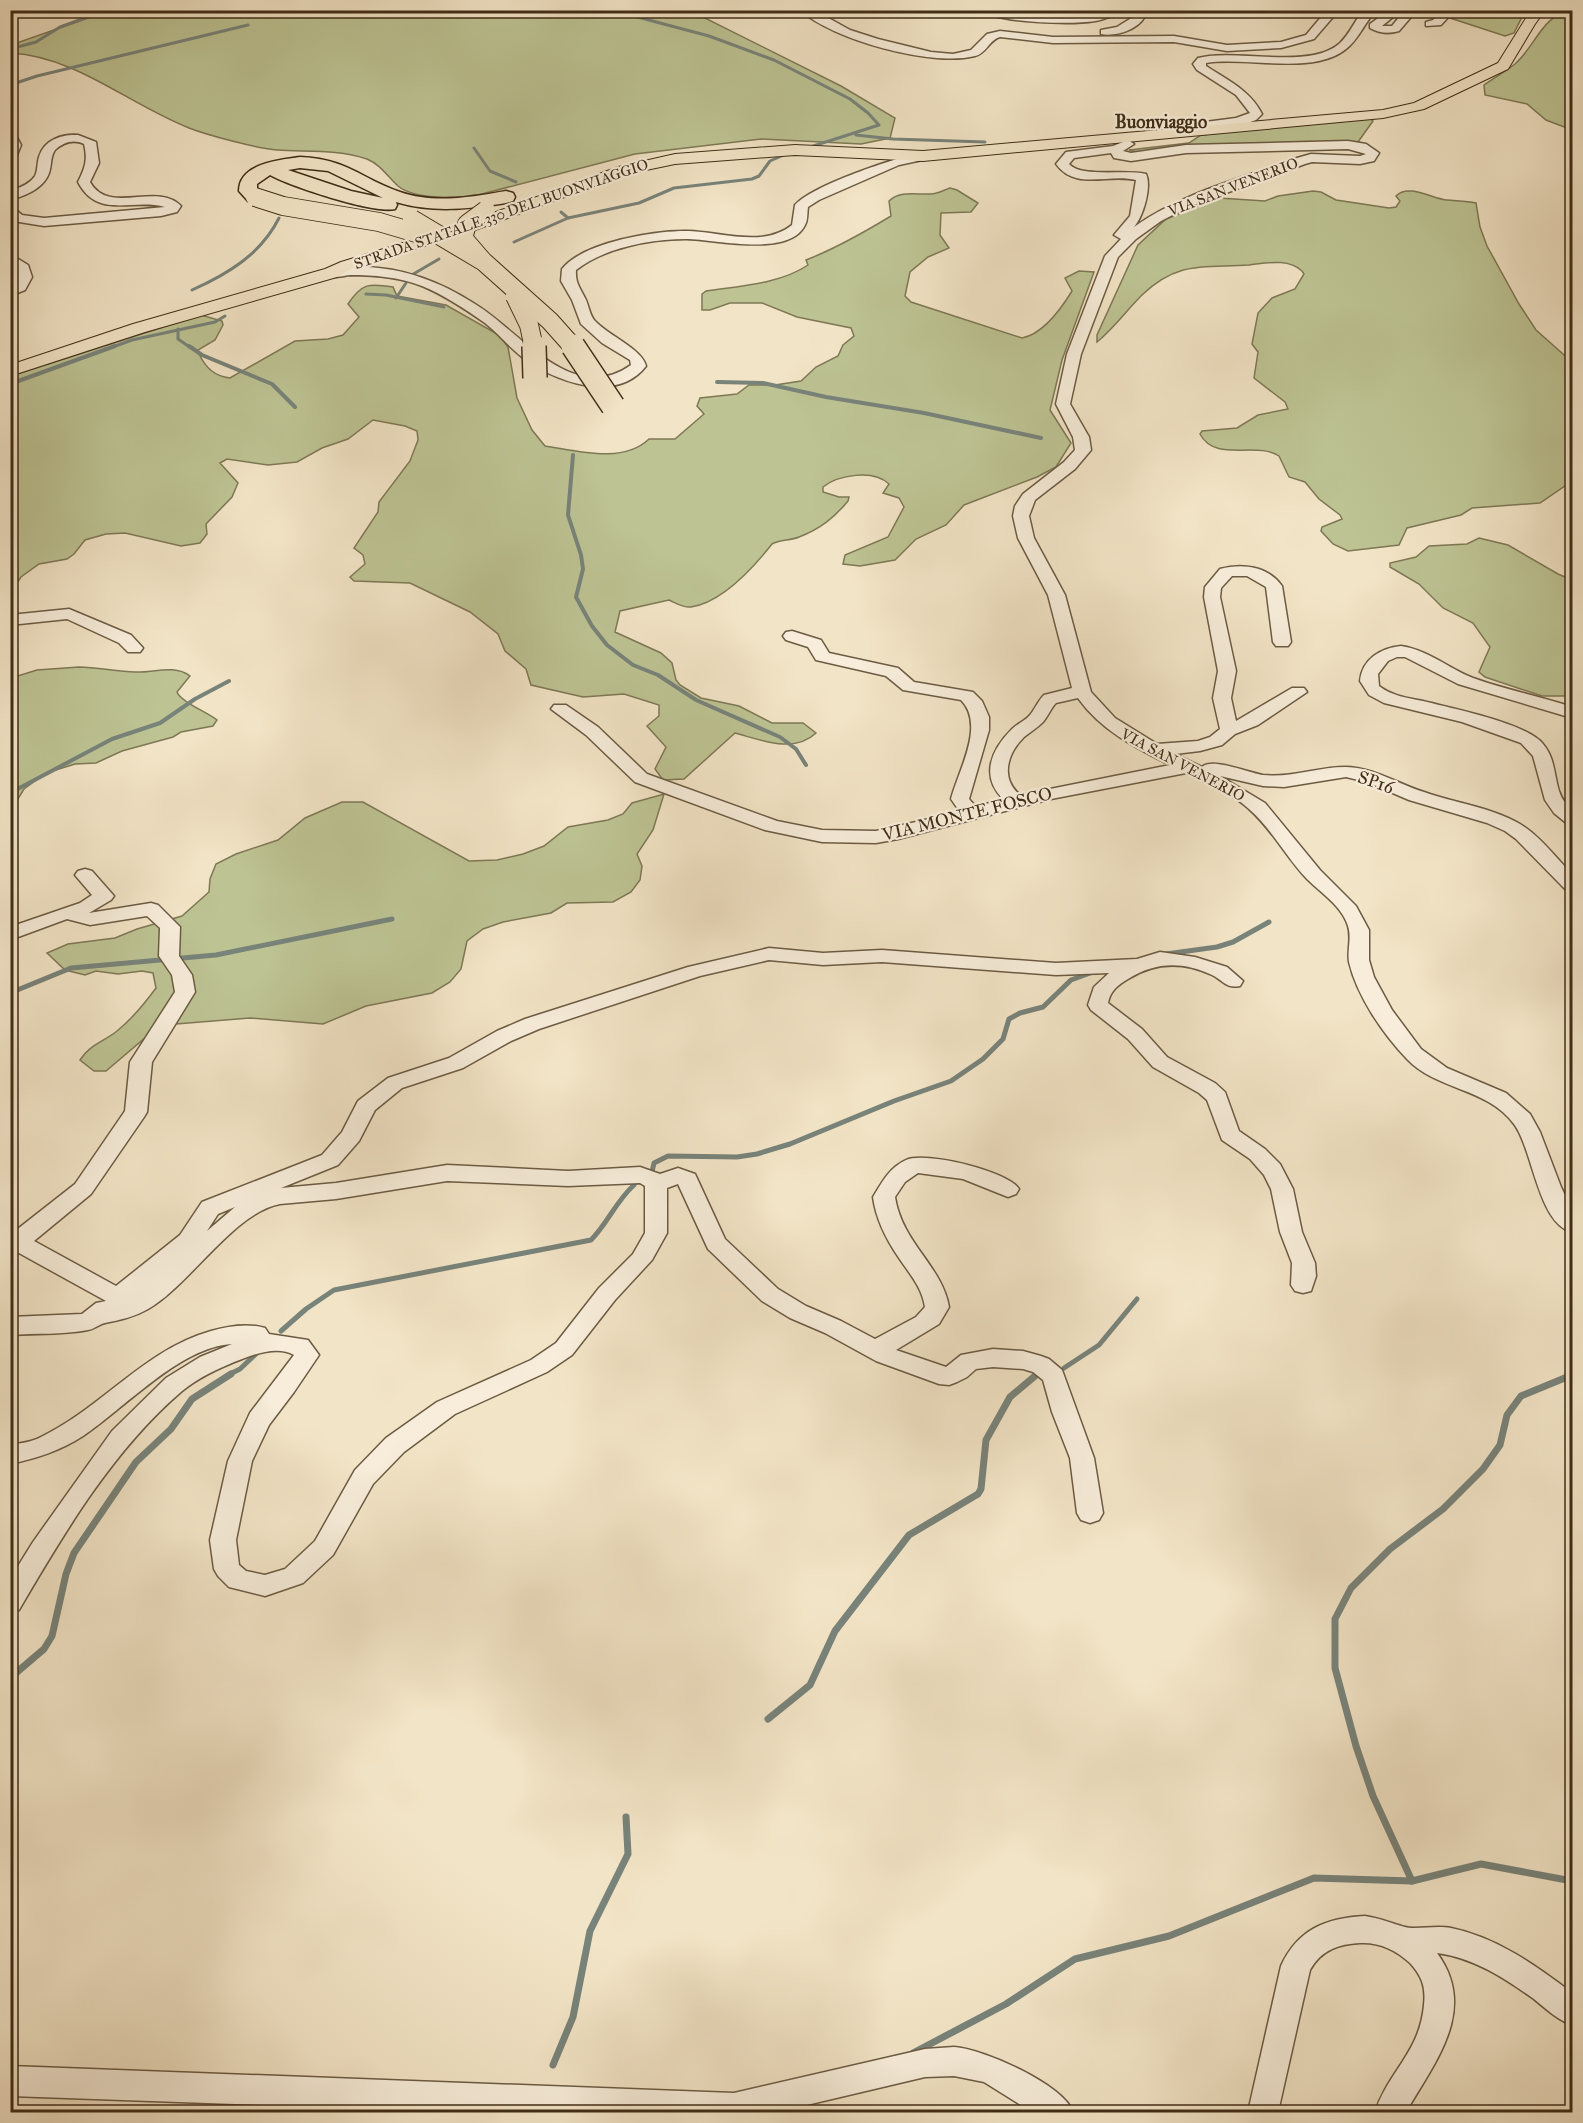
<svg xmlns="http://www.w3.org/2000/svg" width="1583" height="2123" font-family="'IM FELL Great Primer',serif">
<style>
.green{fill:#bdc393;stroke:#7e7855;stroke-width:1.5}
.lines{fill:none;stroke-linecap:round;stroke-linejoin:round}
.stream-far3{stroke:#78837a;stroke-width:3}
.stream-far2{stroke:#78837a;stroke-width:4}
.stream-far1{stroke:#78837a;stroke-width:5}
.stream{stroke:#78837a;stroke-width:7}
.minor-casing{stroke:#6c5b43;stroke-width:3}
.major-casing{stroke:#402d17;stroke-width:2}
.highway-casing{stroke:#402d17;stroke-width:3}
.minor{fill:#f7edda;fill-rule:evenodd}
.major{fill:#f2e4c6;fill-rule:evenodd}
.highway{fill:#f2e4c6;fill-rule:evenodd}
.highway-bridge-far1-casing{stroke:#402d17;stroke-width:20;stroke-linecap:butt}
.highway-bridge-casing{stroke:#402d17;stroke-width:26;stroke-linecap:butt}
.highway-bridge-far1{stroke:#f2e4c6;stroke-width:18}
.highway-bridge{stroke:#f2e4c6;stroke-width:23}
.labels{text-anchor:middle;stroke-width:4.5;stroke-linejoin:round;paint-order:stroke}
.far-street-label{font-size:15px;fill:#402d17;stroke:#f7edda}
.far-quarter-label{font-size:18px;font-weight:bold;fill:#402d17;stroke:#f7edda}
.street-label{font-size:18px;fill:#402d17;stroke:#f7edda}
</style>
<rect width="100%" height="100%" fill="#f2e4c6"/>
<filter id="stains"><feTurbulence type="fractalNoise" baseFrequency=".00333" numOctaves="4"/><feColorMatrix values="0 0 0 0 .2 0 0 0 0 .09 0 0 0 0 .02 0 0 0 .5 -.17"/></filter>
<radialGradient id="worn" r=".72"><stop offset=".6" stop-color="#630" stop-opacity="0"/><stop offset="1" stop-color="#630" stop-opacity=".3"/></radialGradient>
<g class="green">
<path d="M108 11H691L841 86 895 118 890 138 861 144 761 139 635 154 478 195C457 198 415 200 398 186 387 176 381 165 367 159 338 149 308 152 277 150 259 149 207 135 189 128 128 104 77 57 11 53V45Z"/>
<polygon points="1440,11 1516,11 1523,15 1514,33 1505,36 1450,18"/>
<path d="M1572 11V130L1546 120 1527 104 1485 95 1484 85C1494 78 1506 71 1515 64 1536 46 1542 14 1572 11Z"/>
<polygon points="1370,118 1373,121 1358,142 1137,152 1129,150 1189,143 1201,135"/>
<path d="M950 188 957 190 978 203 971 212 941 213 940 235 949 248 928 257 910 272 905 296 911 302 1022 338C1043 334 1061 309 1072 291L1065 278 1079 271 1094 272 1062 360 1050 410 1071 443 1056 467 1037 477 964 505 946 525 916 539 895 560 860 566 843 564 845 555 888 537 904 507 899 498 883 493 889 484C873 469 838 475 823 487V492L839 497H849L848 501C834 518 820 529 799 537 790 541 780 539 772 544 753 568 723 602 691 607 683 608 676 603 669 600L620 611 615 632 661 653 672 663 676 680 680 685 701 698 739 706 772 723H803L816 733C794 754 761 740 735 733L684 779 663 780 655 769 666 747 647 726 659 716V705L624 694 583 697 531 685 526 669 505 651 498 634 470 612 410 583 354 581 350 577 365 564 363 555 354 548 378 512 379 502 410 461 418 440 417 431 405 426 373 420 348 439 322 448 297 462 268 465 227 459 220 463 238 483 232 497 206 524 207 534 200 543 181 546 125 533 106 534 85 540 74 554 67 559 39 564 21 577 11 592V376L201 315 222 321 223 325 215 340 198 350 199 354C206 368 214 376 230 378L295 341 328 339 343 335 359 317 348 304C362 283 369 283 393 287L397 296 446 305 499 335 508 347 517 398 532 430 545 446C578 451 623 464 649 439H675L704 414 697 406 700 398 737 394 749 385H775L801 381 816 367 838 356 843 345 854 336 851 328 797 317 762 303H730L710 310H702V294L706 291C739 286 780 284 808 265L806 260C837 248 863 233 891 216L889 201C900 190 917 195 931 194 937 194 944 190 950 188Z"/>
<path d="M1313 191 1321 192 1336 200 1389 208 1396 207 1400 201 1396 196C1408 183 1433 199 1447 200 1457 201 1466 201 1476 203L1480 227 1487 246 1519 304 1536 330 1572 362V481L1540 503 1472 508 1461 515 1407 528 1399 545 1348 551 1333 544 1321 531 1322 527 1342 519 1340 515 1319 499 1305 482 1289 477 1279 456C1257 441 1215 463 1200 434L1202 431 1237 428 1258 415 1288 409 1285 402 1254 378 1258 352 1252 344 1258 313 1272 298 1295 289 1304 274 1302 271C1288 258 1267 263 1249 265 1205 268 1178 260 1142 295 1126 311 1114 328 1097 342V335L1138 245 1166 219 1219 198 1265 201 1278 196Z"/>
<polygon points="1479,538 1508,545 1558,574 1572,580 1572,696 1542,696 1485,677 1479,672 1490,647 1473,623 1443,608 1419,584 1390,567 1390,563 1416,557 1429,546 1467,544"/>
<path d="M79 667C98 667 117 672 135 672 153 673 174 664 190 676L177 692C181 702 207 712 217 720L213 726 181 732 173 737 122 751 96 763 75 764 46 773 24 789 11 810V678L37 670Z"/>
<path d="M664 794 653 830 637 854 642 866 640 880 631 892 613 902 567 903 551 913 503 922 483 929 467 941 461 969 450 982 432 993 366 1006 323 1024 250 1018 176 1024 152 1032 106 1071H94L80 1060C89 1045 105 1041 117 1031 132 1019 145 1003 156 988L153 973 142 971 118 974 96 971 85 975 65 970 47 953 68 944 115 938 137 929 182 916 209 892 210 879 216 864 236 854 278 840 305 818 342 802H363L469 861 497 860 523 854 544 846 568 827 608 820 623 814 632 803Z"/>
</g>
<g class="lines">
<g class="stream-far3">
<polyline points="611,10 709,36 774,60 850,99 868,113 879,125 807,148"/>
<polyline points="10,49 36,42 60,27 107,10"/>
<polyline points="10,85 37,76 248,25"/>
<polyline points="856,135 893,139 985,142"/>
<polyline points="474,148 490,171 516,182"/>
<polyline points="561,212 568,218"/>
<polyline points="514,242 568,218 639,203 674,188 752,179 759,176 770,161 786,154"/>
<polyline points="410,276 439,259"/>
<path d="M192 290C228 274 261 254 279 218"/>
<polyline points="366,294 386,295 444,307"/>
<polyline points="396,298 406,283"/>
<polyline points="178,329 178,339 191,348"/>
<polyline points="110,348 132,340 215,322 225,316"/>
</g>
<g class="stream-far2">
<polyline points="189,346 202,355 272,384 295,407"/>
<polyline points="717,382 763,383 826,397 924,413 1041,438"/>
<polyline points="10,384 115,346"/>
<polyline points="573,455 568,515 581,555 583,569 576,597 592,626 607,645 633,665 658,675 696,700 780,737 796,749 806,765"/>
<polyline points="10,793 112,739 160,723 195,699 229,681"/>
</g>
<g class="stream-far1">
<polyline points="1166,954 1217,947 1233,942 1269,922"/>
<polyline points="10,993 71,968 216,955 392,919"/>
<polyline points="652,1172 654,1163 668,1156 737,1157 757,1154 790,1144 894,1101 951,1081 983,1059 1003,1039 1009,1019 1020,1013 1043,1007 1071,980 1093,972"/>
<path d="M281 1331 306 1309 334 1290 591 1240C608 1223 616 1201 634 1185"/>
<polyline points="1064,1368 1099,1345 1137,1299"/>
<polyline points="228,1375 240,1369 259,1351"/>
</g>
<g class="stream">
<polyline points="10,1678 44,1649 52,1636 66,1574 74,1553 136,1462 171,1429 192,1399 231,1374"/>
<polyline points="768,1719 810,1685 835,1631 909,1535 978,1494 981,1489 986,1440 1010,1397 1035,1376"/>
<polyline points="1412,1881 1373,1796 1356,1746 1335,1668 1335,1619 1351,1588 1390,1549 1443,1509 1483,1469 1500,1445 1507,1415 1521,1396 1572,1375"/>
<polyline points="913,2053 1006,2004 1075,1959 1169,1936 1314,1878 1412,1881 1481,1864 1572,1881"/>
<polyline points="553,2065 573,2017 590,1931 628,1854 626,1817"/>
</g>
<g class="minor-casing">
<g id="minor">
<path d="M800 10H814L850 30 878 39 931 52 953 54 971 50 987 34 1000 31 1053 37 1174 36 1227 45 1281 42 1306 35 1327 10H1339L1314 39 1281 48 1227 51 1174 42 1053 43 1000 37C989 40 986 54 975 56 932 67 833 40 800 10Z"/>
<path d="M980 10C1015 10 1051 18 1087 16 1104 14 1130 2 1145 16 1138 30 1115 37 1101 34V30L1117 27 1133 17 1121 13C1113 15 1104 20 1095 21 1072 25 998 23 980 10Z"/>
<path d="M1363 10 1393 13V17L1382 26H1392L1405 10H1417L1399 31C1389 34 1378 33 1370 28V24L1381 16 1374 13C1364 24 1358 40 1346 49 1313 76 1245 56 1206 63V66C1227 80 1250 90 1262 114L1256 120 1245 124 1201 129 1198 134H1190L1188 131 1190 124 1236 118 1250 113 1236 95 1197 70 1193 64 1198 58C1236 48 1308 70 1339 44 1349 35 1355 21 1363 10Z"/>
<polygon points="1435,10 1448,10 1451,14 1441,25 1426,26 1426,22 1433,20 1439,14"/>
<polygon points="10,131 14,132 21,145 17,155 10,159"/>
<path d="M78 135 96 142 99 163 90 182C109 216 157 181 181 206L177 212 161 216 44 226 13 221 10 218V205L22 215 44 218 165 207C132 198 98 220 78 182 85 168 88 160 84 144 73 139 64 142 55 150 50 157 52 165 49 173 44 188 25 196 10 200V191C19 188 30 184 35 176 38 170 37 163 39 157 44 139 63 134 78 135Z"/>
<path d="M1128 140 1134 144 1123 151 1131 153 1186 145 1348 141 1366 144 1379 153 1374 161 1360 164 1312 162 1305 164 1188 207 1161 221 1136 239 1118 257 1081 354 1070 404 1089 437 1091 450 1075 469 1035 500 1029 516 1034 538 1065 595 1091 692 1115 718 1157 744 1198 741 1210 737 1220 729 1213 698 1218 671 1204 597 1205 587 1220 569C1242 563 1268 566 1282 586L1291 642 1288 646H1276L1273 642 1266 587 1247 576H1232L1221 588 1220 597 1236 671 1231 698 1236 721 1292 688H1304L1307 692 1258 725 1235 734 1222 745 1200 751 1175 754 1202 767C1212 757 1249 773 1263 775 1291 778 1318 767 1345 767 1373 767 1398 784 1424 792 1454 803 1491 807 1520 824 1540 836 1556 858 1572 874V891L1565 889 1516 839 1505 831 1487 823 1409 800 1367 782 1346 777 1284 787 1263 786 1220 776 1265 803 1320 870 1356 906 1369 930V960L1374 977 1392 1010 1421 1049 1447 1068 1506 1093 1530 1114 1540 1132 1561 1187 1572 1210V1232C1538 1224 1533 1149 1514 1124 1488 1088 1436 1090 1407 1059 1383 1034 1357 996 1349 962 1347 950 1352 938 1348 926 1342 906 1321 893 1307 879 1286 857 1272 829 1249 809 1232 793 1207 783 1186 773L1051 799 898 839 876 843 822 842 765 830 635 782 586 735 551 709 554 705H566L598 727 647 774 777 821 822 830 876 831 960 812 951 799C958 771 986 725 961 700L903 690 886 676 816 660 808 647 786 640 783 636 786 632 792 631 821 640 829 653 898 668 914 682 973 692 982 701 989 717V730L969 799 976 807 1003 799C980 776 991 750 1012 729 1017 724 1025 721 1030 715 1035 709 1038 701 1044 695L1072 688 1048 595 1018 538 1013 516 1015 506 1023 494 1064 462 1075 450 1073 437 1056 404 1067 354 1105 256 1121 239 1114 235 1130 216 1136 180C1109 173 1075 191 1056 164L1066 152 1113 146ZM1348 149 1366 154 1360 156 1311 154 1297 158C1242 178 1182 193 1134 227 1143 217 1152 187 1146 174 1126 169 1081 178 1069 164L1074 158 1111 153 1114 158 1131 161 1186 153ZM1078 698C1101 730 1135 748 1170 765L1020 795C1000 778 1007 754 1024 737 1030 732 1037 728 1043 722 1048 716 1051 708 1056 703Z"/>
<path d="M923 152 927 153 929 156 927 159 899 165 819 200 808 207C807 213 808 220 805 225 789 258 714 239 686 239 650 239 604 248 576 270 575 284 581 289 586 300 589 307 590 316 595 321 609 336 642 349 646 366 616 405 553 381 522 357 508 346 498 333 485 323 465 309 444 295 422 286 399 277 374 275 350 275 341 276 331 280 324 273 332 265 353 267 364 267 404 268 441 282 475 304 520 331 572 407 631 365L630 360 602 343 581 324 572 300 561 281 562 269C583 242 656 230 689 231 722 232 763 248 792 225L795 205C813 185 895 158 923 152Z"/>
<polygon points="10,254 28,265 32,277 25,290 10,296 10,286 18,277 17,270 10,265"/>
<polygon points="69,609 131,635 143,648 140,652 128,652 119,643 67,619 10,625 10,615"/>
<path d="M1401 646C1428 650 1448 668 1473 678 1506 690 1540 696 1572 707V718L1458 684 1405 657H1397L1388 661 1378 674 1379 686C1392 696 1408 698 1423 701 1450 708 1527 723 1543 744 1555 758 1554 775 1559 791 1565 809 1572 801 1572 823L1565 822 1554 813 1545 800 1533 756 1521 743 1462 722 1384 703 1369 695 1360 681C1362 659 1381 648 1401 646Z"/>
<path d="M85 869 92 871 114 896 111 900 89 913 151 903 158 905 180 927 179 956 192 975 195 992 152 1062 147 1112 144 1117 91 1194 34 1241 116 1286 180 1235 202 1202 322 1155 342 1132 358 1101 388 1078 449 1058 497 1031 525 1019 688 967 769 948 823 953 882 950 1056 963 1137 959 1160 952 1195 957 1227 967 1243 981 1240 986C1226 989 1223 980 1212 975 1182 961 1155 962 1128 979 1118 985 1110 991 1108 1003L1142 1029 1167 1057 1215 1083 1225 1092 1239 1131 1265 1149 1280 1164 1293 1189 1302 1232 1315 1263 1316 1276 1311 1291 1303 1293 1295 1291 1291 1285 1292 1263 1280 1232 1271 1189 1264 1175 1250 1159 1222 1140 1207 1100 1199 1093 1153 1067 1128 1039 1091 1010 1088 1005 1094 987 1109 973 1056 975 882 962 823 965 769 960 700 976 539 1029 511 1041 463 1068 402 1088 375 1110 359 1141 338 1165 281 1188 336 1183 447 1165 568 1171 640 1167 660 1174 678 1168 695 1174 725 1239 778 1289 806 1306 841 1321 875 1339 916 1317 925 1307C922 1287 909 1273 899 1258 886 1239 876 1219 873 1197 882 1182 890 1167 906 1160 925 1151 1008 1171 1019 1189L1016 1194 1008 1197 963 1179 918 1173 905 1182 895 1197C902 1243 942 1266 949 1307L939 1324 896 1350 946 1367 961 1355 993 1349 1023 1351 1041 1356 1049 1359 1062 1370 1094 1458 1103 1513 1099 1520 1090 1523 1081 1520 1077 1513 1070 1458 1052 1412 1043 1380 1033 1372 1023 1369 993 1367 976 1369 967 1377 957 1382 949 1385 939 1384 876 1361 825 1333 790 1318 762 1301 708 1249 678 1184 667 1188V1233L652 1260 615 1300 572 1355 547 1372 455 1414 404 1452 373 1484 333 1555 303 1583 265 1596 229 1587 218 1576 214 1569 210 1540 228 1461 250 1413 294 1355C279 1346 257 1353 242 1359 221 1367 199 1377 182 1391 113 1450 64 1533 19 1610L10 1613V1579L33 1542 112 1431 166 1378 200 1357 232 1344C180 1347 125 1408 83 1436 60 1451 37 1458 10 1464V1445C21 1443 32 1442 41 1437 103 1407 144 1350 211 1331 228 1326 248 1323 265 1328L269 1334 308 1340 319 1355 294 1392 269 1425 252 1461 236 1540 239 1565 246 1571 265 1575 285 1569 315 1541 355 1470 386 1438 437 1402 531 1360 556 1343 599 1288 633 1254 645 1233V1186L640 1183 568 1186 447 1181 336 1199 280 1204C233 1213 191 1284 148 1309 134 1317 120 1320 105 1323 99 1324 95 1329 88 1330 64 1335 36 1333 10 1335V1317L82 1314 96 1303 106 1301 19 1253 10 1256V1235L75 1184 125 1111 130 1062 175 992 172 975 159 956 160 928 147 916 90 925 67 919 10 940V927L80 903 92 895 75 875 78 871ZM235 1207 207 1231 218 1214Z"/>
<path d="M1365 1916C1379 1918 1391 1923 1405 1927 1415 1930 1436 1925 1451 1928 1496 1937 1537 1966 1572 1993V2025C1558 2020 1546 2009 1534 1999 1504 1978 1474 1958 1437 1953 1479 2010 1434 2063 1406 2112H1375C1388 2072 1420 2052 1424 2005 1426 1987 1422 1976 1410 1963 1396 1950 1379 1942 1360 1943 1339 1944 1321 1950 1310 1970L1278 2112H1248L1281 1966C1298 1929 1326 1918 1365 1916Z"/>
<path d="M954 2047C984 2049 1064 2085 1073 2112H1032L984 2082 954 2076 925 2077 777 2112H461L10 2096V2066L734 2093 925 2049Z"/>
</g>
</g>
<g class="major-casing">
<polygon id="major" points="1531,10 1545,10 1535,24 1508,69 1424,109 1383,118 923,161 795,155 675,164 627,174 467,233 353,268 337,277 145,332 10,376 10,365 133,324 325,269 341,262 455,227 618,167 675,154 795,145 923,151 1383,110 1414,103 1498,63"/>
</g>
<g class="highway-casing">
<path id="highway" d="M300 157C347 159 360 178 400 192 434 204 471 197 506 191L513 193 515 197 513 201 506 203C468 209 433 213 396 202L397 205 395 209C373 214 290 186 270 175L257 184V189L264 197 262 201H248L239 191C239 163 280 160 300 157ZM300 168 328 171 383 198 351 191 288 170Z"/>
</g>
<use href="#minor" class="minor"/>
<use href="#major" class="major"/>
<use href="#highway" class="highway"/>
<g class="highway-bridge-far1-casing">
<g id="highway-bridge-far1">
<polyline points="255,197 283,206 379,222 430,237"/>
<polyline points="412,219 484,262 550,321 574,348"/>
<polyline points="482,260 463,238 467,224 486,210"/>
<polyline points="515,296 529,325 534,348"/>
</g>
</g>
<g class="highway-bridge-casing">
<g id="highway-bridge">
<polyline points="534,346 535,378"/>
<polyline points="573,346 613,406"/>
</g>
</g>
<use href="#highway-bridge-far1" class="highway-bridge-far1"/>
<use href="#highway-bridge" class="highway-bridge"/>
</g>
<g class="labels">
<g class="far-street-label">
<text transform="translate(1233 187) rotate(-21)" y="5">VIA SAN VENERIO</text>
<text transform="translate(501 214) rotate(-19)" y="5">STRADA STATALE 330 DEL BUONVIAGGIO</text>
<text transform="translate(1183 765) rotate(28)" y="5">VIA SAN VENERIO</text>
</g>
<g class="far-quarter-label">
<text x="1161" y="128">Buonviaggio</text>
</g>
<g class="street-label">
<text transform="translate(1376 782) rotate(19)" y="6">SP16</text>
<text transform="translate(967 814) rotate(-14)" y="6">VIA MONTE FOSCO</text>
</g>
</g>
<rect width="1583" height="2123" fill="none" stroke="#f2e4c6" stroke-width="36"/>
<rect x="12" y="12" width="1559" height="2099" fill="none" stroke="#402d17" stroke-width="3"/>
<rect x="18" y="18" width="1547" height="2087" fill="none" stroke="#402d17" stroke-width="1.5"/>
<rect width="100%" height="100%" filter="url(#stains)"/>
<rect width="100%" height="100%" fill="url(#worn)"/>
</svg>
